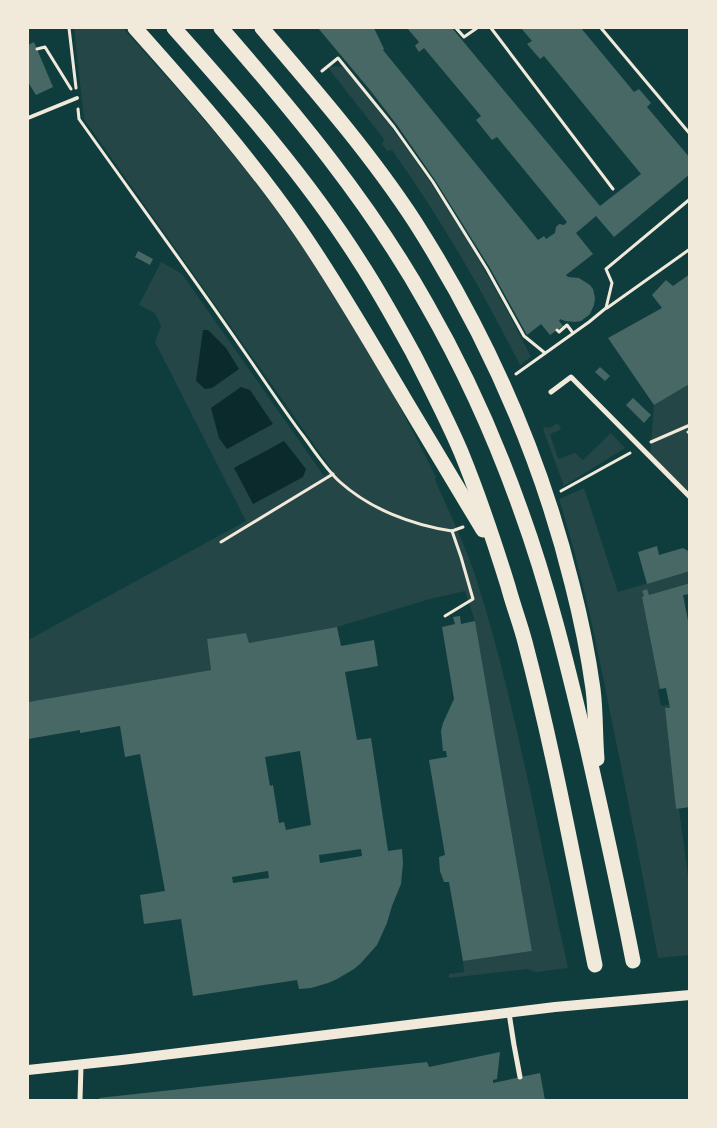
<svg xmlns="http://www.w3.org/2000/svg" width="717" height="1128" font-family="'DejaVu Sans',sans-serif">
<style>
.green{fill:#244646}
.water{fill:#0a2a2b}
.building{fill:#486865;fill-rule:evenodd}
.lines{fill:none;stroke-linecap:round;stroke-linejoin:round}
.path{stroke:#f1e9da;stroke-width:3}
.service{stroke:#f1e9da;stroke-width:4}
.minor{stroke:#f1e9da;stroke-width:5}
.secondary{stroke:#f1e9da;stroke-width:10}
.motorway{stroke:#f1e9da;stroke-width:15}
</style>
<rect width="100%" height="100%" fill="#0f3d3e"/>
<g class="green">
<path d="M74 28H123C169 80 216 131 258 186 328 277 386 376 436 477L435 480C449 512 465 544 476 578 499 649 515 722 531 794 543 852 555 910 568 968L536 972 527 969 449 978V974L464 972 463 961 532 951 475 621 465 591 430 599 337 627 249 643 246 633 207 639 211 670 28 702V640L246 521 155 342 161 326 155 313 139 305 161 262 182 274 324 476 332 470 84 119Z"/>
<path d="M329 66 343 67C368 97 393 128 415 160 459 223 497 289 531 357L520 365C482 290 441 219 392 150L387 151 382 144 384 139 329 69Z"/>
<polygon points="688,385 690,388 689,497 650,457 654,405"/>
<path d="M557 423 561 428 560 430 550 434 558 459 575 453 583 460 611 433 625 448 564 486 543 429 545 427C550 429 553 426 557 423Z"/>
<path d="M584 488 618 592 689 571V583L649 595 647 589 642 591 644 596 642 597 660 689 658 690 661 706 669 705 670 708 665 709 676 809H679L689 884V955L658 958C643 876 627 794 610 712 596 640 581 569 559 499Z"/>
</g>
<g class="water">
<polygon points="203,330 208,330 226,348 239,369 212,388 205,389 196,381"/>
<polygon points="241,387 250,390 273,424 227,449 219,438 211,408"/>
<polygon points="284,441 306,469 303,477 253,504 234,468"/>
</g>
<g class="building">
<polygon points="318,28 374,28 384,49 383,50 538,240 544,236 546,239 555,233 556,227 559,224 564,225 567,222 497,137 492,140 476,120 481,116 424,48 419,52 415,46 419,42 407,28 452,28 600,206 641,174 544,56 540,59 527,44 532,41 521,28 581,28 634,92 639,89 651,103 647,107 690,158 690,174 614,237 596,216 576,233 593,254 566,275 568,277 579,278 590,285 593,289 595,298 594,305 590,314 581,321 575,322 565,321 560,319 559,321 563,326 550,335 541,324 527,335 490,268 435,180 397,125 370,90"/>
<polygon points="34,42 53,87 36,95 28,82 28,45"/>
<polygon points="138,251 153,259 150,265 135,257"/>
<polygon points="690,274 690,388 688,385 654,405 608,338 662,308 652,295 666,280 673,286"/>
<polygon points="600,367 610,376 605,381 595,372"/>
<polygon points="633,398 651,415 644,423 626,405"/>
<polygon points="657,546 659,555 683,548 690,552 690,571 647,584 638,552"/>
<polygon points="690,583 690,594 683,595 690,631 690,807 676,809 665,708 670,708 666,688 660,689 642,597 644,596 642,591 647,589 649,595"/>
<polygon points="460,616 461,624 475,621 532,951 463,961 449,882 444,882 440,871 439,857 445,855 429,760 447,757 446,751 443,751 441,731 443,723 454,699 442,627 455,624 453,617"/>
<path d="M337 627 341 646 374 640 378 666 345 672 357 740 371 738 388 851 402 849 403 863 401 884 392 906 387 923 377 945 361 963 354 969 337 979 328 983 311 988 299 989 297 980 193 996 181 919 144 924 140 895 165 891 140 754 125 757 120 726 80 733V730L28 739V702L211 670 207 639 246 633 249 643ZM300 751 311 825 286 830 284 822 279 823 273 785 270 786 265 757ZM361 849 362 856 320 863 319 855ZM268 871 269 878 233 883 232 877Z"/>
<polygon points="500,1052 497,1079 493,1080 493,1083 540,1073 545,1100 100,1100 99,1098 427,1062 429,1067"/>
</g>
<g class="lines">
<g class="path">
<polyline points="69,28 76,88"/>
<polyline points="456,28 464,37 477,28"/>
<polyline points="491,28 613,189"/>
<polyline points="601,28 690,134"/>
<polyline points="37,49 45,47 71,89"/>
<polyline points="322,71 338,58 394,127 433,182 487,269 524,336 545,353"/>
<path d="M78 109 79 119C133 195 188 270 241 347 262 377 282 408 304 437 315 452 326 469 340 482 370 509 412 525 452 531"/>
<polyline points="607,308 690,249"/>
<polyline points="557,330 559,332 567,325 573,333"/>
<polyline points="516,374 589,322 606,308 612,283 606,269 690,199"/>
<polyline points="688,432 690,431"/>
<polyline points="651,442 690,425"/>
<polyline points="561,491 630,453"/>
<polyline points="452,531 463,527"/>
<polyline points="221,542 333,474"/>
<polyline points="445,616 473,599 461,557 452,531"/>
</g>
<polyline class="service" points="28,118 77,98"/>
<g class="minor">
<polyline points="551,392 571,377 690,497"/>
<polyline points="509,1013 514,1045 520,1077"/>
<polyline points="80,1100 81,1065"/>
</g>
<polyline class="secondary" points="28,1070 122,1060 555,1007 690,995"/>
<g class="motorway">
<path d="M135 28C193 93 250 158 300 230 338 285 371 343 405 400 431 444 457 487 483 530"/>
<path d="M174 28C240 102 307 178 360 262 379 291 396 322 413 353 430 386 447 419 461 452 479 496 494 541 508 586 513 605 520 623 525 642 553 748 573 857 595 965"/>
<path d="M221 28C296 114 370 203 426 303 464 369 496 440 521 511 549 588 568 668 587 747 603 818 619 889 633 961"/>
<path d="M262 28C315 90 370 153 415 222 487 335 540 454 572 584 581 619 588 653 593 689 596 712 595 736 597 759"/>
</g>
</g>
<rect width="717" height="1128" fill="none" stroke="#f1e9da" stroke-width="58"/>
</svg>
